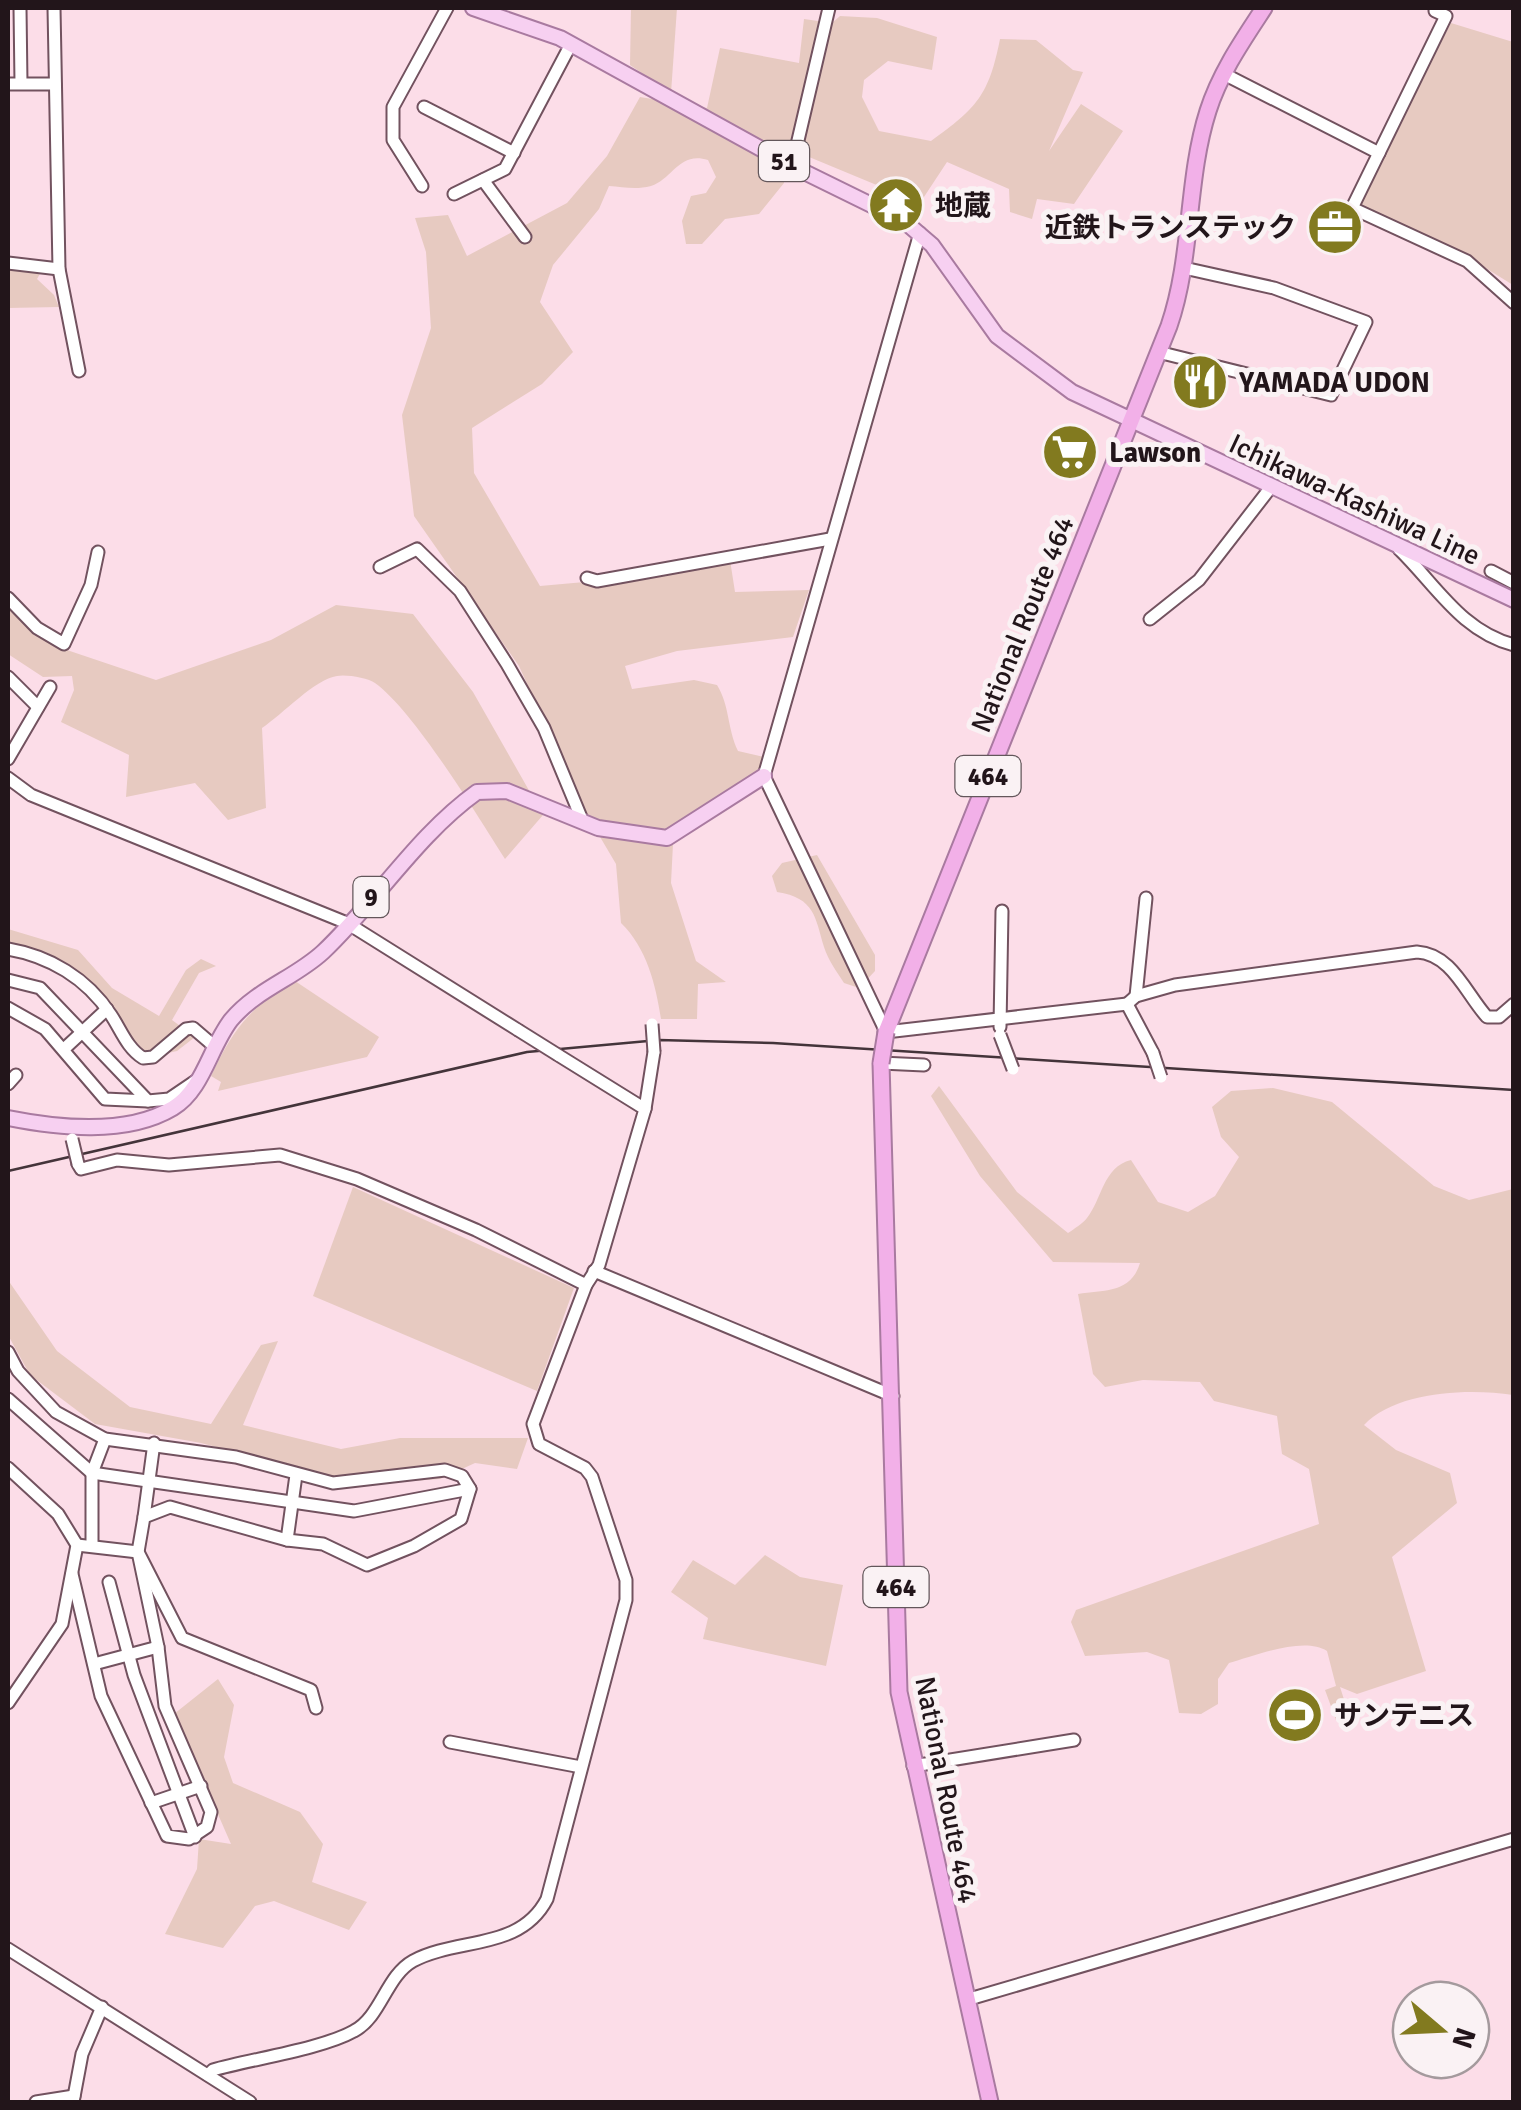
<svg xmlns="http://www.w3.org/2000/svg" width="1521" height="2110" font-family="Signika,'Noto Sans JP',sans-serif">
<style>
.green{fill:#e7cac1}
.lines{fill:none;stroke-linecap:round;stroke-linejoin:round}
.minor-casing{stroke:#72525f;stroke-width:15}
.major-casing{stroke:#a97aa0;stroke-width:18}
.highway-casing{stroke:#a97aa0;stroke-width:19}
.minor{stroke:#fff;stroke-width:11}
.major{stroke:#f7d0f1;stroke-width:14}
.highway{stroke:#f2b0e8;stroke-width:15}
.rail{stroke:#44343a;stroke-width:2.5}
.minor-bridge-casing{stroke:#72525f;stroke-width:15;stroke-linecap:butt}
.highway-bridge-casing{stroke:#a97aa0;stroke-width:19;stroke-linecap:butt}
.minor-bridge{stroke:#fff;stroke-width:11}
.highway-bridge{stroke:#f2b0e8;stroke-width:15}
.labels{text-anchor:middle;stroke-width:10;stroke-linejoin:round;paint-order:stroke}
.shield{fill:#faf2f4;stroke:#63575b;stroke-width:2.5}
.shield-label{font-size:25px;font-weight:bold;fill:#22151a}
.poi-label{font-size:28px;font-weight:bold;fill:#22151a;stroke:#faf2f4;text-anchor:start}
.street-label{font-size:28px;fill:#22151a;stroke:#faf2f4}
</style>
<rect width="100%" height="100%" fill="#fcdde8"/>
<g class="green">
<polygon points="631,8 677,8 671,93 630,65"/>
<path d="M840 16 877 18 937 37 932 70 888 61 864 80 862 97 879 131 931 141C977 108 989 95 1000 39L1036 40 1073 70 1083 72 1049 151 1081 104 1123 131 1074 204 1037 199 1032 219 1010 212 1009 189 947 162 920 203 785 147 784 183 759 214 725 219 702 244H686L682 221 691 196 706 193 716 177 708 160C679 151 673 179 651 186 636 190 623 187 609 186L599 209 553 265 540 302 573 352 542 384 472 428 474 473 540 586 663 575 730 560 735 592 809 590 793 637 677 651 625 666 632 689 694 680 717 685C730 706 727 728 738 751L764 757 760 768 762 785 673 844 671 883 696 961 726 982 698 984 697 1019H661C656 986 647 948 621 923L616 864 583 808 519 666 414 516 402 415 431 328 426 252 415 218 448 215 467 256 567 203 607 156 640 97 707 108 720 48 799 63 804 19 832 23Z"/>
<polygon points="1451,23 1513,42 1513,285 1471,259 1361,210 1358,201"/>
<polygon points="8,264 41,272 37,279 54,295 59,307 8,308"/>
<path d="M8 602 58 647 156 680 271 640 336 605 413 614 473 692 543 815 505 859C477 815 414 711 375 683 368 678 346 674 337 676 315 679 283 714 262 728L266 808 228 820 195 783 126 797 129 755 61 722 74 690 72 676 43 677 8 654Z"/>
<path d="M817 855 875 955V971L859 988 844 983C837 972 828 960 824 947 815 917 815 898 777 892L772 876 782 863Z"/>
<polygon points="8,929 78,950 112,988 159,1016 186,970 201,959 216,966 199,973 172,1020 195,1037 177,1051 145,1058 51,959 8,947"/>
<path d="M292 979 379 1037 367 1057 218 1091 221 1082 211 1076C234 1027 249 1011 292 979Z"/>
<path d="M939 1086 1017 1192 1068 1233C1074 1229 1083 1223 1087 1218 1102 1199 1103 1167 1131 1160L1158 1202 1188 1212 1215 1196 1239 1157 1221 1137 1212 1107 1231 1091 1273 1088 1332 1102 1434 1186 1469 1200 1513 1189V1395C1469 1388 1396 1391 1364 1425L1396 1450 1450 1473 1457 1503 1392 1557 1426 1671 1357 1694 1340 1687 1349 1715 1336 1720 1325 1690 1336 1686 1327 1651C1303 1636 1255 1656 1229 1663L1218 1679V1704L1201 1714 1179 1713 1169 1660 1147 1652 1085 1656 1071 1622 1076 1610 1319 1524 1309 1469 1282 1454 1277 1416 1214 1401 1200 1382 1143 1380 1105 1387 1093 1374 1078 1294C1105 1290 1131 1293 1140 1263L1053 1262 980 1176 931 1096Z"/>
<polygon points="353,1187 574,1288 537,1391 313,1296"/>
<polygon points="8,1280 57,1351 130,1407 211,1424 261,1345 278,1341 243,1425 341,1449 400,1438 528,1438 517,1469 475,1463 440,1479 327,1487 299,1469 201,1443 95,1424 30,1375 8,1335"/>
<polygon points="765,1555 800,1577 843,1585 826,1666 703,1639 708,1618 671,1592 693,1560 735,1585"/>
<polygon points="218,1679 234,1705 224,1757 233,1783 300,1812 323,1844 312,1882 367,1902 349,1930 274,1901 255,1906 223,1948 165,1934 197,1869 199,1839 231,1844 174,1714"/>
</g>
<g class="lines">
<g class="minor-casing">
<g id="minor">
<polyline points="20,8 21,83"/>
<polyline points="54,8 59,269 79,371"/>
<polyline points="1439,8 1435,11 1446,16 1352,208 1467,261 1514,303"/>
<polyline points="1224,74 1379,153"/>
<polyline points="8,84 55,84"/>
<polyline points="424,107 514,153"/>
<polyline points="792,166 829,8"/>
<polyline points="483,180 525,237"/>
<polyline points="422,186 393,140 393,107 447,8"/>
<polyline points="454,194 505,169 571,44"/>
<polyline points="920,233 764,776 886,1032 1127,1004 1153,1053"/>
<polyline points="8,263 59,269"/>
<polyline points="1158,352 1331,395 1366,322 1274,288 1184,268"/>
<path d="M1399 549C1436 585 1461 631 1514 645"/>
<polyline points="380,567 417,549 460,591 507,664 544,728 583,822"/>
<polyline points="1491,571 1514,583"/>
<polyline points="587,578 597,581 830,539"/>
<polyline points="8,598 37,628 64,644 91,585 98,552"/>
<polyline points="1150,619 1199,580 1271,487"/>
<polyline points="8,677 38,707"/>
<polyline points="8,759 50,687"/>
<polyline points="8,778 31,795 347,923 518,1030"/>
<path d="M8 949C49 956 87 978 111 1015 121 1030 127 1048 143 1058L153 1057 186 1029 193 1028 214 1046"/>
<polyline points="8,980 40,988 148,1101 169,1099 197,1080"/>
<polyline points="1136,996 1146,898"/>
<path d="M1127 1004 1136 996 1175 985 1417 952C1452 954 1466 994 1487 1017H1499L1514 1004"/>
<polyline points="8,1008 45,1029 105,1099 148,1101"/>
<polyline points="1000,1027 1002,911"/>
<polyline points="64,1049 107,1009"/>
<polyline points="881,1063 924,1065"/>
<polyline points="8,1084 16,1075"/>
<polyline points="645,1109 654,1052"/>
<polyline points="78,1164 81,1169 117,1160 169,1165 280,1155 357,1179 476,1230 586,1285"/>
<polyline points="594,1271 893,1396"/>
<polyline points="8,1352 18,1371 56,1412 105,1439 236,1457 333,1483 445,1470 462,1476 470,1489 461,1519 414,1546 367,1565 323,1544 287,1540 170,1507 144,1517 138,1552 158,1647 165,1706 211,1812 207,1827 189,1839 167,1836 101,1696 72,1574"/>
<polyline points="8,1399 92,1473 354,1511 470,1489"/>
<polyline points="8,1468 58,1514 77,1545 62,1624 8,1703"/>
<polyline points="144,1517 154,1443"/>
<polyline points="287,1540 296,1475"/>
<polyline points="77,1545 138,1552 182,1638 311,1690 316,1708"/>
<polyline points="92,1546 92,1473 105,1439"/>
<polyline points="109,1582 134,1675 195,1837"/>
<polyline points="94,1664 158,1647"/>
<polyline points="450,1742 581,1767"/>
<polyline points="913,1766 1074,1740"/>
<polyline points="151,1803 201,1786"/>
<polyline points="8,1949 250,2102"/>
<polyline points="966,2000 1514,1839"/>
<path d="M208 2075 213 2070C251 2059 322 2049 354 2031 381 2017 386 1976 413 1961 458 1937 520 1951 547 1899L626 1600V1580L592 1477 585 1468 539 1444 533 1424 586 1285 599 1265 645 1109 558 1055"/>
<polyline points="36,2102 74,2096"/>
<polyline points="73,2102 82,2054 102,2007"/>
</g>
</g>
<g class="major-casing">
<g id="major">
<polyline points="473,8 560,38 792,166 904,221 932,245 997,336 1072,392 1514,600"/>
<path d="M8 1118C58 1128 126 1136 173 1108 203 1090 210 1047 231 1020 257 989 295 978 323 952 376 902 417 835 477 792L507 791 598 828 667 838 764 776"/>
</g>
</g>
<g class="highway-casing">
<g id="highway">
<path d="M886 1032 1169 326C1193 256 1186 180 1208 111 1220 73 1243 40 1264 8"/>
<polyline points="881,1063 899,1692 990,2102"/>
</g>
</g>
<use href="#minor" class="minor"/>
<use href="#major" class="major"/>
<use href="#highway" class="highway"/>
<polyline class="rail" points="8,1171 527,1052 659,1040 773,1043 1514,1090"/>
<g class="minor-bridge-casing">
<g id="minor-bridge">
<polyline points="652,1024 654,1052"/>
<polyline points="518,1030 558,1055"/>
<polyline points="1000,1035 1013,1069"/>
<polyline points="1153,1053 1161,1077"/>
<polyline points="72,1139 78,1164"/>
</g>
</g>
<g class="highway-bridge-casing">
<polyline id="highway-bridge" points="881,1063 886,1032"/>
</g>
<use href="#minor-bridge" class="minor-bridge"/>
<use href="#highway-bridge" class="highway-bridge"/>
</g>
<defs>
<g id="temple-disc" transform="scale(2.875)"><circle r="9.5" fill="#827a1f" stroke="#faf2f4"/><path d="M0-6L5-2H3V0L6.5 2.5H4V6H1.5V3h-3V6H-4V2.5H-6.5L-3 0V-2H-5Z" fill="#fff"/></g>
<g id="office-disc" transform="scale(2.875)"><circle r="9.5" fill="#827a1f" stroke="#faf2f4"/><path d="M-6-3h4V-5.5h4V-3h4V5H-6ZM-1-4.5V-3h2v-1.5ZM-6 0V1H6V0Z" fill="#fff"/></g>
<g id="restaurant-disc" transform="scale(2.875)"><circle r="9.5" fill="#827a1f" stroke="#faf2f4"/><path d="M-5-6h1v4h1v-4h1v4h1v-4h1v5L-1.5 .5V6h-2V.5L-5-1ZM5-6V6H3V1.5H1.5Q1.5-4 5-6Z" fill="#fff"/></g>
<g id="supermarket-disc" transform="scale(2.875)"><circle r="9.5" fill="#827a1f" stroke="#faf2f4"/><path d="M-6-5.5h2.5l.6 2H6L4.5 2H-2.5L-4.4-4H-6ZM-1.5 3.2a1.3 1.3 0 1 0 .1 0ZM3 3.2a1.3 1.3 0 1 0 .1 0Z" fill="#fff"/></g>
<g id="stadium-disc" transform="scale(2.875)"><circle r="9.5" fill="#827a1f" stroke="#faf2f4"/><path d="M0-5a6.5 5 0 1 0 0 10a6.5 5 0 1 0 0-10ZM-3.5-1.8h7v3.6h-7Z" fill="#fff"/></g>
</defs>
<g fill-rule="evenodd">
<use href="#temple-disc" x="896" y="205"/>
<use href="#office-disc" x="1335" y="227"/>
<use href="#restaurant-disc" x="1200" y="382"/>
<use href="#supermarket-disc" x="1070" y="452"/>
<use href="#stadium-disc" x="1295" y="1715"/>
</g>
<g class="labels">
<g class="shield">
<rect x="759" y="141" width="50" height="40" rx="8"/>
<rect x="955.5" y="756" width="65" height="40" rx="8"/>
<rect x="353.5" y="877" width="35" height="40" rx="8"/>
<rect x="863.5" y="1567" width="65" height="40" rx="8"/>
</g>
<g class="shield-label">
<text x="784" y="170">51</text>
<text x="988" y="785">464</text>
<text x="371" y="906">9</text>
<text x="896" y="1596">464</text>
</g>
<g class="poi-label">
<text x="935" y="215">地蔵</text>
<text x="1296" y="237" text-anchor="end">近鉄トランステック</text>
<text x="1239" y="392">YAMADA UDON</text>
<text x="1109" y="462">Lawson</text>
<text x="1334" y="1725">サンテニス</text>
</g>
<g class="street-label">
<text transform="translate(1355 499) rotate(25)" y="10">Ichikawa-Kashiwa Line</text>
<text transform="translate(1022 624) rotate(-68)" y="10">National Route 464</text>
<text transform="translate(947 1790) rotate(79)" y="10">National Route 464</text>
</g>
</g>
<rect width="1521" height="2110" fill="none" stroke="#22151a" stroke-width="20"/>
<g transform="translate(1441 2030) rotate(109)"><circle r="48" fill="#faf2f4" stroke="#a49a9d" stroke-width="2.5"/>
<path d="M0-8L18 38L0 25L-18 38Z" fill="#827a1f"/>
<text y="-15" font-size="28" font-weight="bold" text-anchor="middle" fill="#22151a">N</text>
</g>
</svg>
